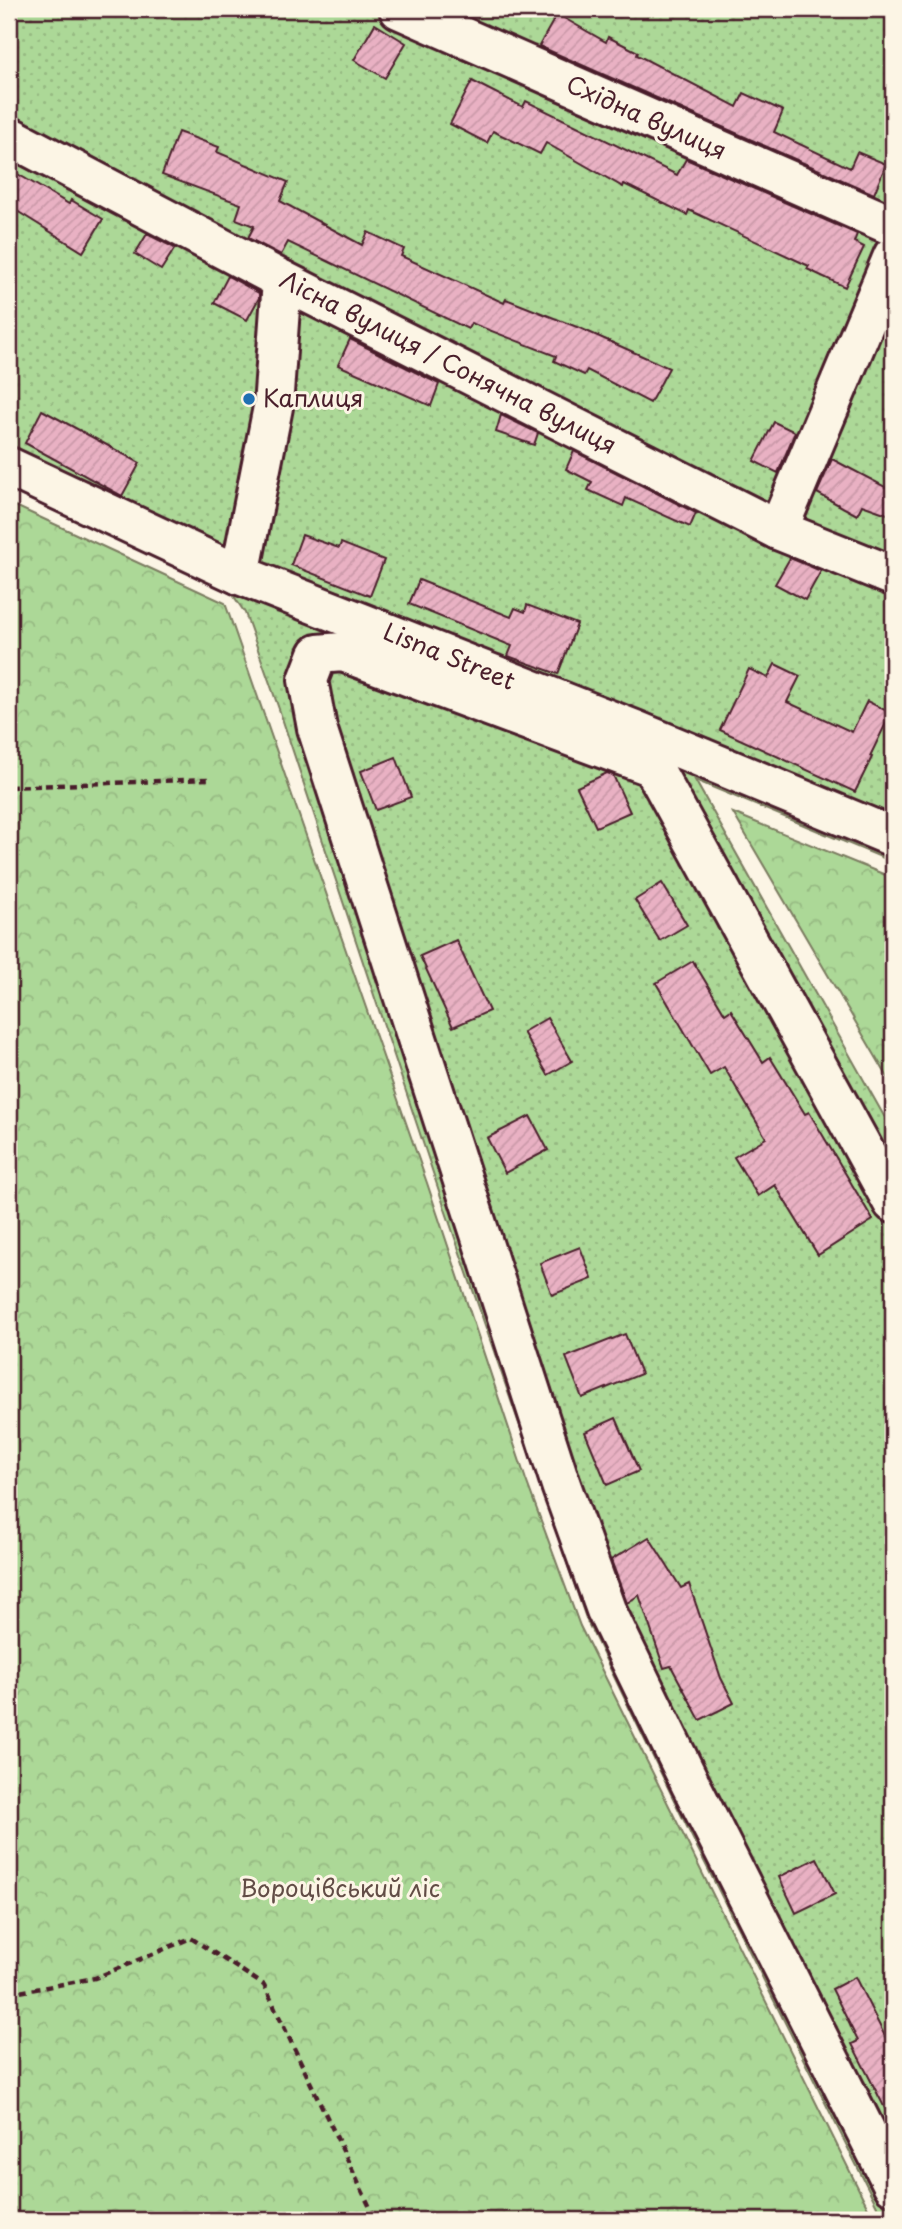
<svg xmlns="http://www.w3.org/2000/svg" width="902" height="2229" font-family="'Playpen Sans',sans-serif">
<style>
.forest{fill:url(#forest-crowns);stroke:#7b7c61;stroke-width:2}
.garden{fill:url(#garden-dots);stroke:#7b7c61;stroke-width:2}
.building{fill:url(#building-hatch);stroke:#4a1f2b;stroke-width:2}
.lines{fill:none;stroke-linecap:round;stroke-linejoin:round}
.minor-casing{stroke:#4a1f2b;stroke-width:44}
.path{stroke:#4a1f2b;stroke-width:4.5;stroke-dasharray:7 5;stroke-linecap:butt}
.minor{stroke:#fcf5e5;stroke-width:38}
.poi-dot{fill:#1f6fb2;stroke:#fcf5e5;stroke-width:2.5}
.labels{text-anchor:middle;stroke-width:6;stroke-linejoin:round;paint-order:stroke}
.street-label{font-size:24px;fill:#4a1f2b;stroke:#fcf5e5}
.poi-label{font-size:24px;fill:#4a1f2b;stroke:#fcf5e5;text-anchor:start}
.park-label{font-size:24px;fill:#624d46;stroke:#fcf5e5}
</style>
<defs>
<pattern id="forest-crowns" width="20" height="18" patternUnits="userSpaceOnUse" patternTransform="scale(1.75)"><rect width="20" height="18" fill="#acd897"/><path d="M2 6a3 3 0 1 1 6 0M12 15a3 3 0 1 1 6 0" fill="none" stroke="#96b982"/></pattern>
<pattern id="garden-dots" width="8" height="8" patternUnits="userSpaceOnUse" patternTransform="scale(1.75)"><rect width="8" height="8" fill="#acd897"/><path d="M2 2h.1M6 6h.1" fill="none" stroke="#96b982" stroke-width="1.8" stroke-linecap="round"/></pattern>
<pattern id="building-hatch" width="6" height="6" patternUnits="userSpaceOnUse" patternTransform="scale(1.75)"><rect width="6" height="6" fill="#e9b1c3"/><path d="M-1 1l2-2M0 6l6-6M5 7l2-2" fill="none" stroke="#c998a8"/></pattern>
</defs>
<rect width="100%" height="100%" fill="#fcf5e5"/>
<filter id="ink" filterUnits="userSpaceOnUse"><feTurbulence type="fractalNoise" baseFrequency=".0143" numOctaves="2"/><feDisplacementMap in="SourceGraphic" scale="14" xChannelSelector="R" yChannelSelector="G"/><feConvolveMatrix kernelMatrix="1 2 1 2 8 2 1 2 1" color-interpolation-filters="sRGB"/></filter>
<g filter="url(#ink)">
<g class="forest">
<polygon points="9,503 225,603 427,1183 526,1480 580,1626 874,2220 9,2220"/>
<polygon points="733,813 893,878 893,1086"/>
</g>
<polygon class="garden" points="9,9 893,9 893,862 695,780 893,1132 893,2220 884,2220 692,1837 587,1621 446,1212 279,709 245,613 231,592 9,488"/>
<g class="building">
<polygon points="557,14 606,42 608,37 638,52 637,55 737,107 744,93 783,111 774,132 850,168 857,152 886,164 874,194 539,46"/>
<polygon points="375,24 406,43 385,78 354,60"/>
<polygon points="472,81 523,107 526,101 677,175 686,159 857,234 854,242 864,247 845,287 807,269 809,266 689,210 687,215 624,184 623,187 546,143 540,154 493,131 487,143 450,124"/>
<polygon points="178,132 219,147 217,152 288,182 280,201 362,245 368,232 404,249 401,256 504,303 506,299 582,329 669,368 650,403 587,370 584,375 554,361 556,356 471,323 468,329 288,242 281,255 248,238 254,226 236,219 241,204 162,175"/>
<polygon points="9,169 69,204 71,200 103,219 83,252 9,206"/>
<polygon points="147,234 175,248 161,270 135,254"/>
<polygon points="228,276 259,293 259,298 247,320 214,303"/>
<polygon points="350,339 439,384 431,406 338,365"/>
<polygon points="42,410 140,463 122,496 25,443"/>
<polygon points="501,415 538,433 534,445 496,432"/>
<polygon points="774,422 795,432 778,473 754,461"/>
<polygon points="574,451 696,513 690,527 626,498 623,506 588,490 592,482 566,469"/>
<polygon points="832,459 893,491 893,516 862,505 857,515 817,493"/>
<polygon points="302,535 339,548 341,543 384,560 370,596 291,565"/>
<polygon points="790,558 821,571 805,600 775,584"/>
<polygon points="419,580 511,617 515,608 525,612 527,605 577,624 558,674 508,656 512,646 409,604"/>
<polygon points="775,664 800,676 787,702 852,732 867,701 891,713 870,756 872,757 855,792 720,730 749,669 768,678"/>
<polygon points="396,757 411,797 376,810 361,771"/>
<polygon points="607,773 613,775 630,812 596,827 577,787"/>
<polygon points="662,883 687,925 660,941 635,900"/>
<polygon points="456,940 489,1011 453,1027 420,956"/>
<polygon points="693,961 725,1014 731,1010 763,1062 770,1057 805,1114 809,1112 873,1220 818,1255 775,1185 758,1196 734,1157 766,1138 724,1067 710,1075 656,983"/>
<polygon points="547,1018 572,1061 548,1075 523,1032"/>
<polygon points="530,1116 548,1150 505,1173 487,1138"/>
<polygon points="580,1247 592,1279 552,1295 540,1263"/>
<polygon points="625,1334 641,1374 582,1398 566,1357"/>
<polygon points="616,1418 639,1471 607,1485 585,1432"/>
<polygon points="649,1537 681,1588 689,1584 721,1678 734,1703 700,1720 671,1666 664,1668 639,1595 627,1603 611,1560"/>
<polygon points="817,1858 835,1894 796,1913 779,1877"/>
<polygon points="855,1977 893,2052 893,2124 852,2044 858,2041 832,1989"/>
</g>
<g class="lines">
<g class="minor-casing">
<g id="minor">
<polyline points="399,9 893,226"/>
<polyline points="9,136 282,280 778,530 893,576"/>
<polyline points="9,467 240,575 635,730 893,837"/>
<polyline points="778,530 893,256"/>
<polyline points="240,575 273,407 282,280"/>
<polyline points="893,1203 653,767 343,652 318,654 308,680 317,728 561,1485 606,1610 691,1785 893,2185"/>
</g>
</g>
<g class="path">
<polyline points="9,787 208,779"/>
<polyline points="9,1994 95,1978 191,1938 264,1985 376,2220"/>
</g>
<use href="#minor" class="minor"/>
</g>
</g>
<circle class="poi-dot" cx="249" cy="399" r="7"/>
<g class="labels">
<g class="street-label">
<text transform="translate(646 118) rotate(24)" y="8">Східна вулиця</text>
<text transform="translate(448 363) rotate(27)" y="8">Лісна вулиця / Сонячна вулиця</text>
<text transform="translate(449 657) rotate(22)" y="8">Lisna Street</text>
</g>
<g class="poi-label">
<text x="263" y="407">Каплиця</text>
</g>
<g class="park-label">
<text x="340" y="1897">Вороцівський ліс</text>
</g>
</g>
<rect width="902" height="2229" fill="none" stroke="#fcf5e5" stroke-width="35"/>
<rect x="18" y="18" width="867" height="2194" fill="none" stroke="#4a1f2b" stroke-width="2.5" filter="url(#ink)"/>
</svg>
